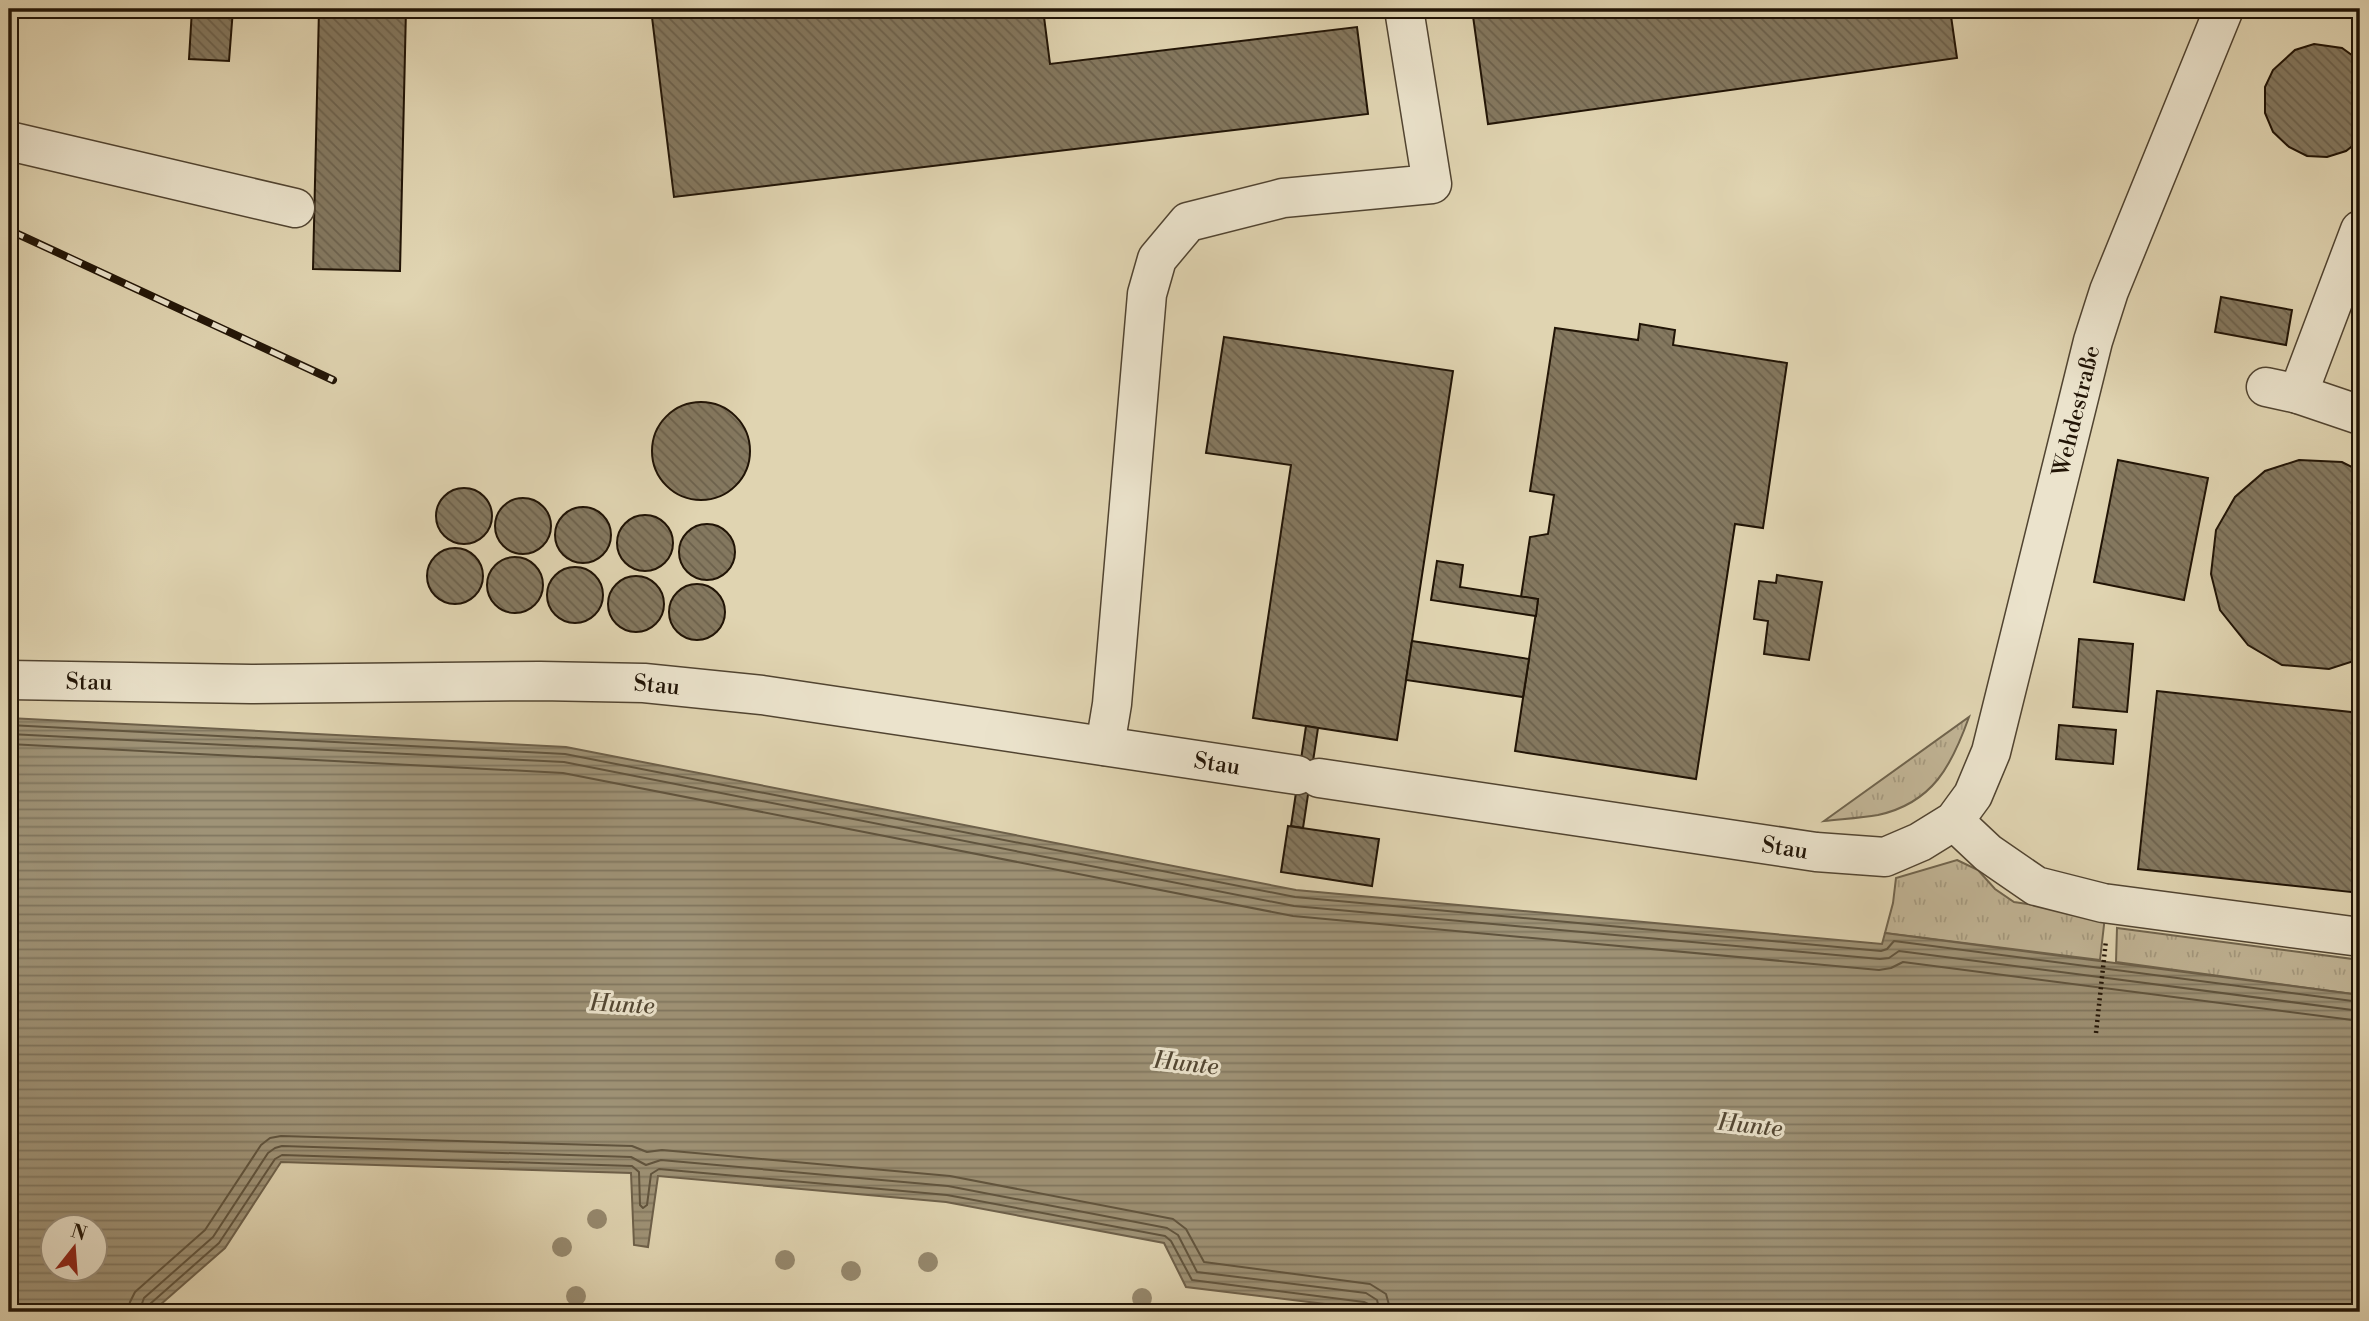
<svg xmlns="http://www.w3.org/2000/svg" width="2369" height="1321" font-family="'Libre Bodoni',serif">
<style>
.grass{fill:url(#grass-tufts);stroke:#70644d;stroke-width:2}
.water{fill:url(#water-rules);stroke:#6d604a;stroke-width:2;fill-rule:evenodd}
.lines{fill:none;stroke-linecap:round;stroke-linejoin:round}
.shore{stroke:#60543e;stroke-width:2}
.building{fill:url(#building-back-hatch);stroke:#211406;stroke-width:2}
.minor-casing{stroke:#514431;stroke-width:41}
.path{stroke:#211406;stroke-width:4.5;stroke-dasharray:2 3.5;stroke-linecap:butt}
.minor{stroke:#ebe3cc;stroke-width:38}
.rail-casing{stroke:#211406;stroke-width:8}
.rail{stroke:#ebe3cc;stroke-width:5;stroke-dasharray:16;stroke-linecap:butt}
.tree{fill:#96896e}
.labels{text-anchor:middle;stroke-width:6;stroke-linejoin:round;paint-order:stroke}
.street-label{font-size:23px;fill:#211406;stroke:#ebe3cc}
.water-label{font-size:24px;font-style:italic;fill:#534733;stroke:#ebe3cc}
</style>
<defs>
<pattern id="grass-tufts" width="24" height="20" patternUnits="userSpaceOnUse" patternTransform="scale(1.75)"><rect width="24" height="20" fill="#c0b394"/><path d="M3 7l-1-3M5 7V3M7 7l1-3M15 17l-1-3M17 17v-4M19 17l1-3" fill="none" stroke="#a5997e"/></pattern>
<pattern id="water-rules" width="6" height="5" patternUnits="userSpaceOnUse" patternTransform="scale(1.75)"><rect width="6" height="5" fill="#9f9377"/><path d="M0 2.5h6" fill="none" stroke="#817760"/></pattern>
<pattern id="building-back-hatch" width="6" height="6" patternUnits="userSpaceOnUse" patternTransform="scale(1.75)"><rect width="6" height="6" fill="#84785f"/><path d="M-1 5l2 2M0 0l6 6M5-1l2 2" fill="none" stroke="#6c614c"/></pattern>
</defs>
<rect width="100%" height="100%" fill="#e0d4b1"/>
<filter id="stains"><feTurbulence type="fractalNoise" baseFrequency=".00286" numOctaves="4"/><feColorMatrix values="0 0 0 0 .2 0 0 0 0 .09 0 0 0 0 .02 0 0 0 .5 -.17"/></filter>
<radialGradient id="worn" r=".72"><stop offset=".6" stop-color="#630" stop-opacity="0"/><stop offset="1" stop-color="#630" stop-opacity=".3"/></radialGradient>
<g class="grass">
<path d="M1969 717C1952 765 1933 803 1878 815 1861 818 1842 819 1824 821Z"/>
<polygon points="1957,860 1978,870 1995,889 2014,902 2105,916 2100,960 1885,933 1893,903 1896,878"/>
<polygon points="2117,928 2360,960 2360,995 2116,962"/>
</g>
<path class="water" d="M9 718 566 747 1296 890 1882 944 1885 933 2360 995V1312H1391L1186 1287 1164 1243 946 1202 658 1176 648 1247 634 1245 631 1173 281 1162 225 1248 152 1312H9ZM52 1226H94V1268H52Z"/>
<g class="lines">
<g class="shore">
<polyline points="9,725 565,754 1295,897 1881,951 1887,949 1894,941 2360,1002"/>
<polyline points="9,734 564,762 1294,906 1880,959 1889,958 1899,951 2360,1011"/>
<polyline points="9,744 563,773 1293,916 1879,970 1891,968 1903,962 2360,1021"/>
<polyline points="128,1312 130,1302 135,1292 205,1230 261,1145 270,1138 281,1136 632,1146 647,1152 662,1150 950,1176 1173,1219 1186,1229 1204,1262 1370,1284 1386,1294 1391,1312"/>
<polyline points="139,1312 144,1298 213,1237 268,1153 275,1148 282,1146 631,1157 646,1165 661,1160 948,1186 1167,1228 1178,1235 1197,1272 1366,1293 1377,1300 1380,1312"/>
<polyline points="148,1312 150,1304 219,1243 275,1159 282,1155 632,1166 639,1172 640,1205 643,1208 647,1205 651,1174 659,1169 947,1195 1165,1236 1171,1241 1192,1280 1364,1302 1370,1305 1372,1312"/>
</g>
</g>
<g class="building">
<polygon points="192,9 233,9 229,61 189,59"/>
<polygon points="319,9 406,9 400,271 313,269"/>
<polygon points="651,9 1043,9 1050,64 1357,27 1368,114 674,197"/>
<polygon points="1472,9 1950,9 1957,58 1488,124"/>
<polygon points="2314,44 2342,48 2360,61 2360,140 2346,151 2327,157 2307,156 2289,147 2273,132 2265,113 2265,87 2273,70 2295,50"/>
<polygon points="2221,297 2292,310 2286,345 2215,332"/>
<polygon points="2360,323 2360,354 2353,347 2352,331"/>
<polygon points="1640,324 1675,330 1673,345 1787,363 1763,528 1735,524 1696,779 1515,751 1538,599 1521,597 1530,537 1548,534 1554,495 1530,491 1555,328 1638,340"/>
<polygon points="1224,337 1453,371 1397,740 1253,718 1291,465 1206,453"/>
<circle cx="701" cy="451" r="49"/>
<polygon points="2118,460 2208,478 2184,600 2094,582"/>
<polygon points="2299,460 2342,462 2360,471 2360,659 2329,669 2282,665 2248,645 2220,610 2211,574 2216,530 2235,497 2265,471"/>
<circle cx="464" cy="516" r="28"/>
<circle cx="523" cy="526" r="28"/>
<circle cx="583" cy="535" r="28"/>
<circle cx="645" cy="543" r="28"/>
<circle cx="707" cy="552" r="28"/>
<circle cx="455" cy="576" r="28"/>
<circle cx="515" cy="585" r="28"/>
<polygon points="1437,561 1463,565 1460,587 1538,599 1536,616 1431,600"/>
<circle cx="575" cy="595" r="28"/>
<polygon points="1777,575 1822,582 1809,660 1764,654 1768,621 1754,619 1759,581 1776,583"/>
<circle cx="636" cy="604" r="28"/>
<circle cx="697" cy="612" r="28"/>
<polygon points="2079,639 2133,644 2127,712 2073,707"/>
<polygon points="1412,641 1529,659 1523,697 1406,680"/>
<polygon points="2157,691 2360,713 2360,893 2138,869"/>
<polygon points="2059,725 2116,730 2113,764 2056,759"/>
<polygon points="1306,726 1318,728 1303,828 1291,826"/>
<polygon points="1288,826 1379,839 1372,886 1281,872"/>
</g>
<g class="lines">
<g class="minor-casing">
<g id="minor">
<polyline points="9,141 295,208"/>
<polyline points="2266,387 2298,394 2360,415"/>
<polyline points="2298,394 2360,230"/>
<path id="s1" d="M9 680 251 684 540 681 644 683 762 695 1297 775"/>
<polyline points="1105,746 1112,704 1147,294 1157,259 1188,222 1283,198 1432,184 1404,9"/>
<path id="s2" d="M1319 778 1816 852 1885 857 1920 842 1954 821 1973 795 1991 752 2093 341 2109 291 2224 9"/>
<polyline points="1954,821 1988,853 2036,886 2103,903 2360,937"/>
</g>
</g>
<polyline class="path" points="2096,1033 2106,940"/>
<use href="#minor" class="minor"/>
<g class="rail-casing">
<polyline id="rail" points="9,230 333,380"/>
</g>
<use href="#rail" class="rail"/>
</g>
<g class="tree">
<circle cx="597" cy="1219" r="10"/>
<circle cx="562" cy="1247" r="10"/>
<circle cx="785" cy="1260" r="10"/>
<circle cx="928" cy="1262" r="10"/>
<circle cx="851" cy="1271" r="10"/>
<circle cx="576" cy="1296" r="10"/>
<circle cx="1142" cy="1298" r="10"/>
</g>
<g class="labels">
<g class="street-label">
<text dy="8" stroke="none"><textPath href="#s2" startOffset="1080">Wehdestraße</textPath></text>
<text dy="8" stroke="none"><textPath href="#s1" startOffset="80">Stau</textPath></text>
<text dy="8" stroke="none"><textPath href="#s1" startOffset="648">Stau</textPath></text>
<text dy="8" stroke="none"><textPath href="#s1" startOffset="1214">Stau</textPath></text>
<text dy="8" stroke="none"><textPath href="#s2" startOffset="471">Stau</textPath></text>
</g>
<g class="water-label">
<text transform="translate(622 1004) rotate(3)" y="8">Hunte</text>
<text transform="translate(1186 1063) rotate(6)" y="8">Hunte</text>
<text transform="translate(1750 1125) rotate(6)" y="8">Hunte</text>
</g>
</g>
<rect width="2369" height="1321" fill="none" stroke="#e0d4b1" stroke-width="35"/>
<rect x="10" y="10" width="2348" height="1300" fill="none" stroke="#211406" stroke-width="3.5"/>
<rect x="18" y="18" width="2334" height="1286" fill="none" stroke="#211406" stroke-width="2"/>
<g transform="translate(74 1248) rotate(17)"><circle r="33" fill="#ebe3cc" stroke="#9a907d" stroke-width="2"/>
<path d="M0-5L12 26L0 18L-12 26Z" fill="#8f2418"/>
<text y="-10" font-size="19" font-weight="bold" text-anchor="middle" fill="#211406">N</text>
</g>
<rect width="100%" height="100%" filter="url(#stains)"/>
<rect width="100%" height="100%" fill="url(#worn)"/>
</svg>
